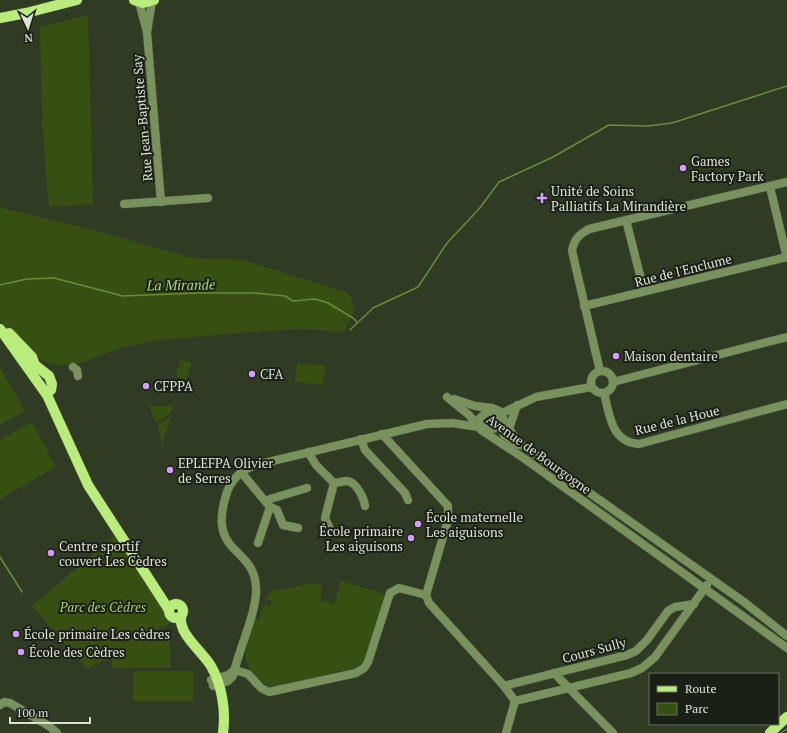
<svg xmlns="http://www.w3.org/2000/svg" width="787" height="733" font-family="'PT Serif',serif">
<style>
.green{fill:#375012}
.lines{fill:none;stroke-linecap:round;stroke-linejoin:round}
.stream{stroke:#688c3a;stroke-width:1.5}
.minor-casing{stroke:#4f5944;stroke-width:9}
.major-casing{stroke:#4f5944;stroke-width:11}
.minor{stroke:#79915d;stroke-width:8}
.major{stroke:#baec7c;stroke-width:10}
.tram{stroke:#99a290;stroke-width:1}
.poi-dot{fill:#d29dfd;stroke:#1b2016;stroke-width:1.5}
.labels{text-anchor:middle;stroke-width:4;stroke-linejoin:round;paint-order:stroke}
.street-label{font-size:13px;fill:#dbe2d4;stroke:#1b2016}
.poi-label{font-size:13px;fill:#dbe2d4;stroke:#1b2016;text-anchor:start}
.park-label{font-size:13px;font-style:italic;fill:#a1d164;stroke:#1b2016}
.water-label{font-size:14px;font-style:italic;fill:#aada6e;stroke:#1b2016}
</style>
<rect width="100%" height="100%" fill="#303b24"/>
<g class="green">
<polygon points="88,15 93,204 49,207 42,124 40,27"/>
<path d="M0 206 5 209 90 229 192 258 243 260 345 292 351 296 354 311 343 333C305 326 266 331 228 334 195 337 161 338 129 346 103 352 78 370 50 364 40 362 8 330 0 321Z"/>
<polygon points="181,359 192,363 186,380 176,376"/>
<polygon points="297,363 325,366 323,385 295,382"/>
<polygon points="0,367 25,411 0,425"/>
<polygon points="149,406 172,406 172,409 170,414 156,423"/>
<polygon points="171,416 162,445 157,425"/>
<polygon points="32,422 56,467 0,499 0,440"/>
<polygon points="116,535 171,623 144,638 170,639 170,668 112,668 112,656 87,669 32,606"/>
<path d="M341 581 381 593H385L366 657 361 664 354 668 276 687C267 687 263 683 257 677 237 656 248 644 255 619L259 620 263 605 270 607 272 601 265 599 270 592 312 583 320 585 322 590 320 600 334 604Z"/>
<rect x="133" y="671" width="60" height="30"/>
</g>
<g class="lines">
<g class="stream">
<polyline points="0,285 27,279 54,278 123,296 198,293 255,293 285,296 293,301 315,299 328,303 353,318 357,322"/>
<polyline points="350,330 373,308 418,287 447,243 479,209 499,182 553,157 609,125 648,126 672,123 787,86"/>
<polyline points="0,557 22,592"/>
</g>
<g class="minor-casing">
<g id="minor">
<polyline points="139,2 147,32 152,1"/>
<polyline points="147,32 161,202"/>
<polyline points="770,187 787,258"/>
<polyline points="124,204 208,198"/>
<polyline points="626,220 644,291"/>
<polyline points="584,306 787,257"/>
<polyline points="73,367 77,370 78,376"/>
<circle cx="602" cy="382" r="11"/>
<path d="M600 371 572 251C574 240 578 235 589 229L787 182"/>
<polyline points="613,382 787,337"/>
<path d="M604 393C610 416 611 442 639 444L787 404"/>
<polyline points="447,397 469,415 481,430 525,459 787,648"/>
<polyline points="454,399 475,406 492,408 499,411 509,429 519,443 744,602 787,636"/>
<polyline points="498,415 536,397 591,387"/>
<polyline points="499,423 504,435 518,445"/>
<path d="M473 425C481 419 485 408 496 413L500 421 496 428 490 430 483 426 481 419"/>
<polyline points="509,429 517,405"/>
<polyline points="382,434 448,506 448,520 426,595 429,603 504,686 515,701"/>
<polyline points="361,439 365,450 405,493 408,500"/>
<polyline points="308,452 316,465 334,483 325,518 330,529"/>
<polyline points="241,472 270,507 258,543"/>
<path d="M334 483C338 483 343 481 347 481 357 482 364 499 365 506"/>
<polyline points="267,502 270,499 307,488"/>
<polyline points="270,507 277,510 283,525 298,528"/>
<polyline points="235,670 248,674 261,688 269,692 356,673 364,668 368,662 390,593 399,588 426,595"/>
<polyline points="554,673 613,733"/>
<polyline points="211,680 228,675 235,670"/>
<path d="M213 686 228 681 233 676C238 651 258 610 256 587 254 545 206 556 227 492 233 476 244 468 260 464L427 424 452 423 485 428"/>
<polyline points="504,686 627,655 636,651 647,640 668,611 675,607 694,604"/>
<polyline points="515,701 631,673 642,668 655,657 707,585"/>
<polyline points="0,705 4,702 10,703 49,726 57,733"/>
<polyline points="506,733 515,701"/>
</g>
</g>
<g class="major-casing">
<g id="major">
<polyline points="134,0 143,3 154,0"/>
<polyline points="0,18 26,13 77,0"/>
<polyline points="0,329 47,395 88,485 169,610"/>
<polyline points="9,333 32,357 35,365 49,376 52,384 51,390"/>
<circle cx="176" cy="611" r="7"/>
<path d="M181 617C179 635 202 651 211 666 222 685 226 711 223 733"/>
<polyline points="770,733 787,717"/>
</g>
</g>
<use href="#minor" class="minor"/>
<use href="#major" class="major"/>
<polyline class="tram" points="781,733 787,729"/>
</g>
<g class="poi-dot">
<circle cx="683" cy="168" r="4"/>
<path d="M540 192h4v4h4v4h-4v4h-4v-4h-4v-4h4z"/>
<circle cx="616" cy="356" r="4"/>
<circle cx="252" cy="374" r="4"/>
<circle cx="146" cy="386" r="4"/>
<circle cx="170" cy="470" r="4"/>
<circle cx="418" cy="524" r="4"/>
<circle cx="411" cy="538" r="4"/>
<circle cx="51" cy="553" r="4"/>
<circle cx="16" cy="634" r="4"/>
<circle cx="21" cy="652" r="4"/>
</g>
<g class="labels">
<g class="street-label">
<text transform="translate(142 118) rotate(-95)" y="5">Rue Jean-Baptiste Say</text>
<text transform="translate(683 270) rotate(-14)" y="5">Rue de l'Enclume</text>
<text transform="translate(677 420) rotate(-14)" y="5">Rue de la Houe</text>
<text transform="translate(539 454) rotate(36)" y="5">Avenue de Bourgogne</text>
<text transform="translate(594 650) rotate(-15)" y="5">Cours Sully</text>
</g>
<g class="poi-label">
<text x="691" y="166">Games<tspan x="691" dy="15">Factory Park</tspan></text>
<text x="551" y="196">Unité de Soins<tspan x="551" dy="15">Palliatifs La Mirandière</tspan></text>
<text x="624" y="361">Maison dentaire</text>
<text x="260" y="379">CFA</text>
<text x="154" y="391">CFPPA</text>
<text x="178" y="468">EPLEFPA Olivier<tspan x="178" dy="15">de Serres</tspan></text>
<text x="426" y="522">École maternelle<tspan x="426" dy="15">Les aiguisons</tspan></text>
<text x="403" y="536" text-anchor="end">École primaire<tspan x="403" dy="15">Les aiguisons</tspan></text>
<text x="59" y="551">Centre sportif<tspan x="59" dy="15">couvert Les Cèdres</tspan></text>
<text x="24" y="639">École primaire Les cèdres</text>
<text x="29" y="657">École des Cèdres</text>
</g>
<g class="park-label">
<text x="103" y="612">Parc des Cèdres</text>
</g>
<g class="water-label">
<text transform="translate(181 285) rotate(-1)" y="5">La Mirande</text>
</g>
</g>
<rect x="649" y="673" width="130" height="52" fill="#1b2016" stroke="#686e62"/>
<rect x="657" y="686" width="20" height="6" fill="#baec7c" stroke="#686e62"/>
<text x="685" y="693" font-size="12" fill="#dbe2d4">Route</text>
<rect x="657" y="703" width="20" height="12" fill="#375012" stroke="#686e62"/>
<text x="685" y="713" font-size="12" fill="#dbe2d4">Parc</text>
<g transform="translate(28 28) rotate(176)" stroke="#1b2016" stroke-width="3" paint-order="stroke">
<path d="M0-3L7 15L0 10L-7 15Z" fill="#dbe2d4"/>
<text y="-6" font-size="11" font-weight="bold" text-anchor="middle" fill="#dbe2d4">N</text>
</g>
<path d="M10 717v6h80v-6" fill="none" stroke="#dbe2d4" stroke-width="2"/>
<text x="16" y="717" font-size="12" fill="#dbe2d4" stroke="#1b2016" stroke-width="3" paint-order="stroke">100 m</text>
</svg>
